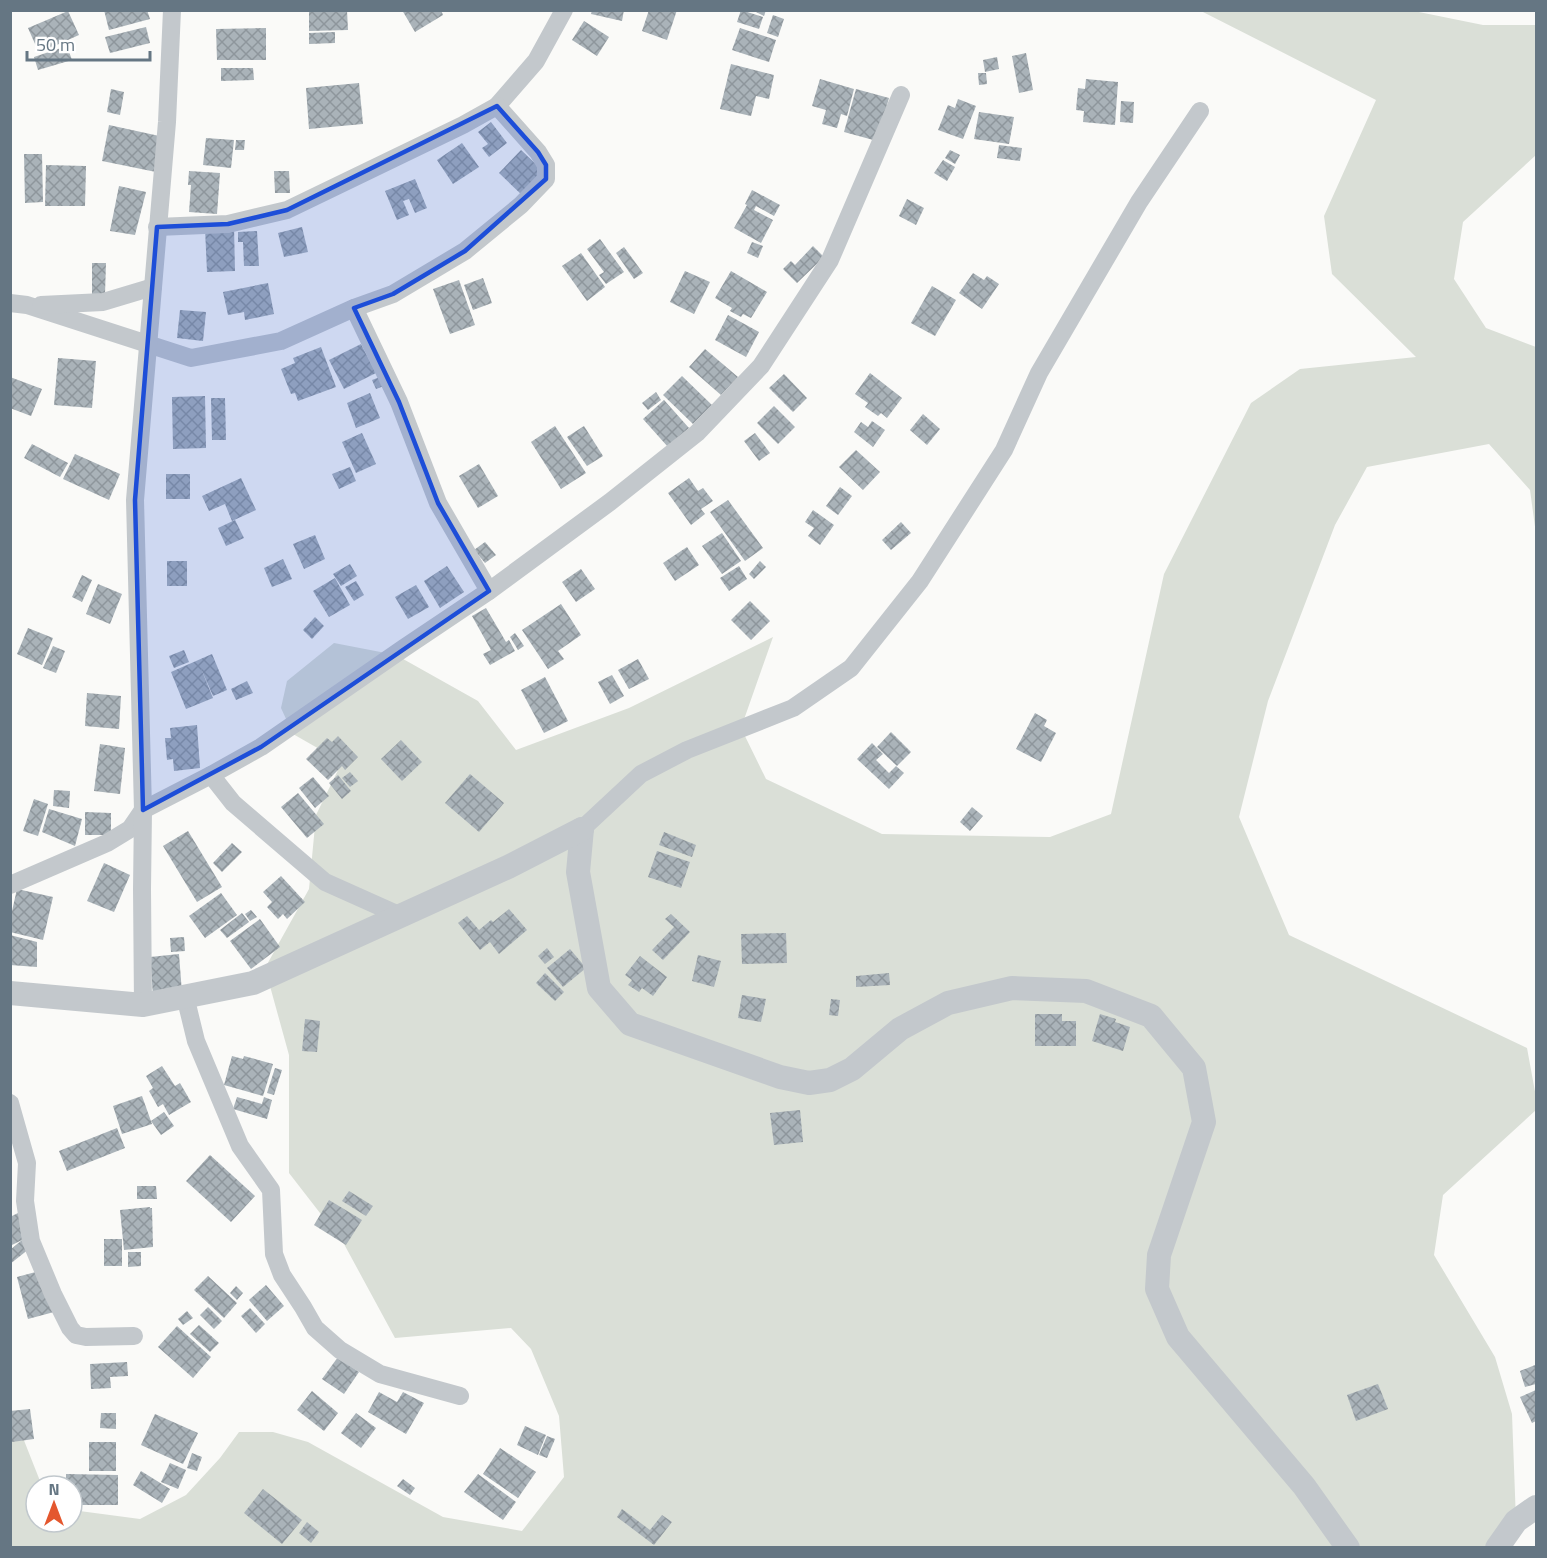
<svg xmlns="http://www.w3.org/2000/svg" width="1547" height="1558" font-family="'Titillium Web',sans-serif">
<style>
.green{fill:#dadfd7}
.building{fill:url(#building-cross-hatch)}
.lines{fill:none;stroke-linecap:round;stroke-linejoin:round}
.minor{stroke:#c3c8cc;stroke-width:18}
.tertiary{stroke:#c3c8cc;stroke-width:24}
.marked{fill:#1d4ed8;fill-opacity:0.2;stroke:#1d4ed8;stroke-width:4.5;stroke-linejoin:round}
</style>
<defs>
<pattern id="building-cross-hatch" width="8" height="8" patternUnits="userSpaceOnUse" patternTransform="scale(1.5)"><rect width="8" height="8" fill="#aab3b9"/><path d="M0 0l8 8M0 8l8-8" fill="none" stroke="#8e969c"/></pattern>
</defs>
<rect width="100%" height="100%" fill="#fafaf8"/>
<polygon class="green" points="1409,10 1483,25 1536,25 1536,155 1463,222 1454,279 1486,328 1536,347 1536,534 1530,490 1489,444 1367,467 1335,525 1268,701 1239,817 1289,935 1527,1048 1536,1097 1536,1110 1443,1195 1434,1255 1495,1357 1512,1414 1516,1521 1497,1547 11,1547 10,1405 42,1486 36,1486 36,1522 72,1522 72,1510 140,1519 186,1495 220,1458 239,1432 273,1432 308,1442 443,1517 522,1531 564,1477 559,1416 531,1349 511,1328 395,1338 344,1244 289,1173 289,1055 265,968 309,889 316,815 342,762 293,734 281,708 287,681 334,643 396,655 478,701 516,750 629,708 773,637 741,728 766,779 882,834 1050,837 1111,814 1164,574 1251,403 1300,369 1416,357 1332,274 1324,216 1376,100 1201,11"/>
<g class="building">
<polygon points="104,10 147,10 150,19 109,30"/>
<polygon points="309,10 347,10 348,30 309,31"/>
<polygon points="402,10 441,10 443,15 415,32"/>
<polygon points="592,10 624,10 622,21 591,14"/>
<polygon points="649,10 677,10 667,40 642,31"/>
<polygon points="741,10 763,17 759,29 737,22"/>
<polygon points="752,10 766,10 764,16"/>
<polygon points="68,11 79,35 39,53 28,28"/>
<polygon points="773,15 784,19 778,37 767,33"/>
<polygon points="584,21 609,37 597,56 572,40"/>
<polygon points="146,27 150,43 110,53 105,37"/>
<polygon points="266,28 266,60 217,60 216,29"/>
<polygon points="740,28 776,40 769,62 732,50"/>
<polygon points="335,32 335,43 309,44 309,33"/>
<polygon points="67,46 72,60 38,70 34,57"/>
<polygon points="1026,53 1033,90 1019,93 1012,56"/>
<polygon points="997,57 999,69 985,72 983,60"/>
<polygon points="731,64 774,75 769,99 756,96 751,116 720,109"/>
<polygon points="221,68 253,68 254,80 221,81"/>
<polygon points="978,73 986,73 987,84 979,85"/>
<polygon points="820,79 854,89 847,116 841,114 837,128 822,124 826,110 812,106"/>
<polygon points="1086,79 1118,82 1115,125 1083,122 1084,111 1076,110 1078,88 1085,89"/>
<polygon points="359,83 363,124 309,129 306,88"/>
<polygon points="111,89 124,92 120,115 107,112"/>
<polygon points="856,89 889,98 877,141 844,132"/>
<polygon points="958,99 976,106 963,139 938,130 948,105 955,108"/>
<polygon points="1121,101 1134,102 1133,123 1120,122"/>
<polygon points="979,112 1014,117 1009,144 974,139"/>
<polygon points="491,122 507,143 489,157 482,148 488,144 478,132"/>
<polygon points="109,125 164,137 156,172 102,161"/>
<polygon points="206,138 234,140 231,168 203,165"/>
<polygon points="236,140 245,140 244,150 235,150"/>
<polygon points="462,143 479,167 453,184 437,160"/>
<polygon points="999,145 1022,148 1020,161 997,158"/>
<polygon points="521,150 545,173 523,196 499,173"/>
<polygon points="950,150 960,155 955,164 945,158"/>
<polygon points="24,154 42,154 43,202 25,203"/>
<polygon points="943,160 955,167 947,181 934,173"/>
<polygon points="46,165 86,166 85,206 45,206"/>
<polygon points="189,171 220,173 217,214 189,212 191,185 188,185"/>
<polygon points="274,171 289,171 290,193 275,193"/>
<polygon points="415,179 427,208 415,213 409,199 403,201 409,215 397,220 385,191"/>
<polygon points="119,186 146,192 135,235 110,231"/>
<polygon points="752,190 780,205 774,216 756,206 754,210 773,220 761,243 734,228 747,205 745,204"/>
<polygon points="907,199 924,208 916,225 899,216"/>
<polygon points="234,227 235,271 207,272 205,228"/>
<polygon points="302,227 308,252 284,257 278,233"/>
<polygon points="257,231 259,266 244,266 243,242 238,242 238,232"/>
<polygon points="600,239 624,272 606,284 599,275 604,272 587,249"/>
<polygon points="752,242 763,246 758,258 747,253"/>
<polygon points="813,246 824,257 797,283 783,269 791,261 795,265"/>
<polygon points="624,247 643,273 634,279 616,253"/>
<polygon points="581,253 605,287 587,301 562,266"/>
<polygon points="92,263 106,263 105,294 92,294"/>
<polygon points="685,271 710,282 694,314 670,302"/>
<polygon points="731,271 767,292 751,318 743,314 741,317 730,311 732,308 715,298"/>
<polygon points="973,273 984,280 987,276 999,284 982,309 959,293"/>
<polygon points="483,278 492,303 473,310 464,285"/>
<polygon points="459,280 475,325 450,334 433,289"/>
<polygon points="268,283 274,314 245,320 244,312 228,315 223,292"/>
<polygon points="932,286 956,300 935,336 911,323"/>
<polygon points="180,310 206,312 203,341 177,338"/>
<polygon points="728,315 759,332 746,357 715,340"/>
<polygon points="361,344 376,373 344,389 329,360"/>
<polygon points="321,347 336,387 298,401 295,393 291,394 281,369 295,363 293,358"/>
<polygon points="705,349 738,377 721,395 689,367"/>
<polygon points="58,358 96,361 92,408 54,405"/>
<polygon points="870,373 902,398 887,418 881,413 878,416 865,407 868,403 855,394"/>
<polygon points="784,374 807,398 793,412 769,388"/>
<polygon points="682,376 712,405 693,424 663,395"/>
<polygon points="10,377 42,389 31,416 10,408"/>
<polygon points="380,377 384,386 376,389 372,380"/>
<polygon points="656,392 661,400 648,410 642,403"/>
<polygon points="370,393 380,418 356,428 347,403"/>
<polygon points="205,396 206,448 173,449 172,397"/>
<polygon points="211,398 225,398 226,440 212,440"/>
<polygon points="664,400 689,428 668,447 643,419"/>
<polygon points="774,406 795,427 778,444 757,423"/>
<polygon points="923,414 940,429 927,445 910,430"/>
<polygon points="872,421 885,430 873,447 854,432 861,422 868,427"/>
<polygon points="555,426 586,473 561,489 531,442"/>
<polygon points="584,426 603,456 587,466 567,437"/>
<polygon points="362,433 376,464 356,473 342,442"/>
<polygon points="755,433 770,453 759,461 744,441"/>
<polygon points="32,444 68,463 60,477 24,458"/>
<polygon points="856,450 880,472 863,490 839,467"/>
<polygon points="75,454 120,474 109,500 63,479"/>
<polygon points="479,464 498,496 478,508 459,476"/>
<polygon points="350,467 356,481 339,489 332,474"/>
<rect x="166" y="474" width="24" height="25"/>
<polygon points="241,478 256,510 232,521 225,504 209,511 202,496"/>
<polygon points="689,478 698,491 703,488 713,501 701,509 705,514 691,525 668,493"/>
<polygon points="840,487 852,496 838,515 826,506"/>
<polygon points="728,500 763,548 745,561 710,512"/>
<polygon points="813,510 834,525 820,545 808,536 814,528 805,522"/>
<polygon points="235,520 244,538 226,546 218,528"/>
<polygon points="901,522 911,533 891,550 882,540"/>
<polygon points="722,533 741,561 722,574 702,546"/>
<polygon points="315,535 325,559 304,569 293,544"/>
<polygon points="485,542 496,555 485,563 474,550"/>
<polygon points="687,547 699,565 675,581 663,563"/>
<polygon points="283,559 292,579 272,587 264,568"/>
<rect x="167" y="561" width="20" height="25"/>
<polygon points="760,561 766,567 754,579 749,574"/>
<polygon points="350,564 357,576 341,586 333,574"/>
<polygon points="447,566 464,592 440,608 424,581"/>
<polygon points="739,566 747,579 729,591 720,578"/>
<polygon points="581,569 595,589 576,602 562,582"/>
<polygon points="82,575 92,580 82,602 72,597"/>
<polygon points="335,578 350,605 329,617 313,591"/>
<polygon points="356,581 364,595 354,601 345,587"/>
<polygon points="98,584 122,594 110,624 86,614"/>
<polygon points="416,585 429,607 408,619 395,597"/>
<polygon points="750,601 770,621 751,640 731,620"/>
<polygon points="561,604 581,635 558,651 564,659 548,669 522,630"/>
<polygon points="486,608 506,642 509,640 515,651 490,665 483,654 491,650 472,616"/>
<polygon points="315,617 324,626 312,639 303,630"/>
<polygon points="28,628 53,638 42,665 17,654"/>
<polygon points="515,633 524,646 518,650 510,637"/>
<polygon points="53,646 65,651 56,673 43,668"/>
<polygon points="184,650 189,662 174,668 169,656"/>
<polygon points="212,654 227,690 213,696 200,666 213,698 186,709 171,672"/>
<polygon points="638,659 649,679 629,689 618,670"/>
<polygon points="612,675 624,696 610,704 598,682"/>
<polygon points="545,677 568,721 544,733 521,690"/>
<polygon points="247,681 253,693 236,700 231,689"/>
<polygon points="87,693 121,696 119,729 85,726"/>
<polygon points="1035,713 1047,720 1044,726 1056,733 1041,762 1016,749"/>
<polygon points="197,725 200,768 174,771 173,759 167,760 165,738 171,738 170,728"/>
<polygon points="891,732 911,752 897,766 877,747"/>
<polygon points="338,736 358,757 345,770 342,766 328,780 306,759 327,738 332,742"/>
<polygon points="401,740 422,762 402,781 381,759"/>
<polygon points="872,743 883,754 876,760 889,773 896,766 904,773 889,789 857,759"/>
<polygon points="100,744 125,748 120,794 94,791"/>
<polygon points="350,772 358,781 350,787 342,778"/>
<polygon points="470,774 504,803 479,832 445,803"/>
<polygon points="338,775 351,791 342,799 329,783"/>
<polygon points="313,777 329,796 315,808 299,788"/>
<polygon points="54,790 70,791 69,808 53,806"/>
<polygon points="298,793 324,824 307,838 281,807"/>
<polygon points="34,799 48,804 38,836 23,831"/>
<polygon points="972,807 983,816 970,831 960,822"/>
<polygon points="49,809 82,819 75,846 42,832"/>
<polygon points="85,812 111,813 111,835 85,835"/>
<polygon points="188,831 222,887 197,902 163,846"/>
<polygon points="664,832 696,845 692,857 659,845"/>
<polygon points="232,843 242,852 222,872 213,863"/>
<polygon points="657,851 690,862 681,888 648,877"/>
<polygon points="104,863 130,875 114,912 87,901"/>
<polygon points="281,876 305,902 287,919 283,914 278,919 267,907 272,902 263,892"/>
<polygon points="17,889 53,897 43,940 10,932 10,920"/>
<polygon points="221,893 237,915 205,938 189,916"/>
<polygon points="509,909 527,930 499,954 490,942 480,950 458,923 467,916 479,930 491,920 493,922"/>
<polygon points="251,910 257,917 250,921 245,914"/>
<polygon points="242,913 249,922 227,938 220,930"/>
<polygon points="671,914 690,932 663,960 652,950 674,927 665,919"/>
<polygon points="260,919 280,947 251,969 230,941"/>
<polygon points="786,933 787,963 742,964 741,934"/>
<polygon points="10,935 37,942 37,967 10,965"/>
<polygon points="184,937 185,951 171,952 170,938"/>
<polygon points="547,948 554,957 545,964 538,956"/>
<polygon points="570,949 586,968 563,987 547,968"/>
<polygon points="179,954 182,993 153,996 150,957"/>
<polygon points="698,955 721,961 714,987 692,981"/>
<polygon points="640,956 667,977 653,996 642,988 639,992 628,985 632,980 625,975"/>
<polygon points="545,973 564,992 555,1001 536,983"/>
<polygon points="889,973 890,985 856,987 856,976"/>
<polygon points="742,995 766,999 761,1022 738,1018"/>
<polygon points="831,999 840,1000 838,1016 829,1015"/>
<polygon points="1035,1014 1062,1014 1062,1021 1076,1021 1076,1046 1035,1046"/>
<polygon points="1100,1014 1116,1019 1115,1022 1130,1027 1123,1051 1092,1041"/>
<polygon points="305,1019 320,1021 317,1052 302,1051"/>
<polygon points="232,1056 243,1059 244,1056 273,1064 263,1096 224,1085"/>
<polygon points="162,1066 175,1086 180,1083 191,1102 169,1115 163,1104 158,1107 149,1091 153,1088 146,1076"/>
<polygon points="275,1068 282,1070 274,1095 267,1093"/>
<polygon points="142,1096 152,1124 122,1134 113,1106"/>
<polygon points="237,1097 262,1104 264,1097 272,1100 267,1119 233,1109"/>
<polygon points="800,1110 803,1142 774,1145 770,1113"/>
<polygon points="164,1112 174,1126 161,1135 151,1121"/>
<polygon points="117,1128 125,1148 67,1171 59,1151"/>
<polygon points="210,1155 255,1196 231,1222 186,1181"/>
<polygon points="137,1186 156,1186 157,1199 137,1199"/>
<polygon points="349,1191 373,1206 366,1216 342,1201"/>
<polygon points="329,1200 362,1220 346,1245 314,1225"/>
<polygon points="150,1207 150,1208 152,1208 153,1247 124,1250 120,1210"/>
<polygon points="18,1213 30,1236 10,1246 10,1217"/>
<rect x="104" y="1239" width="18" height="27"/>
<polygon points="22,1240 29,1249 10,1264 10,1250"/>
<polygon points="128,1252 141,1252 141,1266 128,1267"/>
<polygon points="43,1270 54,1312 28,1319 17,1277"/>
<polygon points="208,1276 237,1303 224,1318 194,1290"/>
<polygon points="266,1285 284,1306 267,1321 249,1300"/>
<polygon points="236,1286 243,1293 237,1300 230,1293"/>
<polygon points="208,1307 222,1321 214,1329 200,1315"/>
<polygon points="250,1308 265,1324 256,1333 241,1316"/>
<polygon points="187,1311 193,1318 183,1325 178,1319"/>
<polygon points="199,1325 219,1343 210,1352 190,1334"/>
<polygon points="177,1326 211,1357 193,1378 158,1347"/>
<polygon points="338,1357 359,1372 344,1394 322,1379"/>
<polygon points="127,1362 128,1376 110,1377 111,1388 91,1389 90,1364"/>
<polygon points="1535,1365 1536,1384 1525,1387 1520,1371"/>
<polygon points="1378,1384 1388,1409 1356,1421 1347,1395"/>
<polygon points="1536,1390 1536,1421 1532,1423 1520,1397"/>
<polygon points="312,1391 338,1413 324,1431 297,1410"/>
<polygon points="379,1392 397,1402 403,1392 424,1403 406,1434 368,1412"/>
<polygon points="30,1409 34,1439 12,1442 10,1411"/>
<polygon points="101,1413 116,1413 116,1429 100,1428"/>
<polygon points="356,1413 376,1428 361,1448 341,1433"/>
<polygon points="155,1414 198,1433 183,1464 141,1445"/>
<polygon points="525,1426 546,1435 538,1455 517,1445"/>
<polygon points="547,1436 555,1439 547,1458 539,1455"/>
<rect x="89" y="1442" width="27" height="29"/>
<polygon points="500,1448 536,1472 518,1498 483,1474"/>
<polygon points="192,1453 202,1457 197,1471 187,1468"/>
<polygon points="170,1463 186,1470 178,1489 161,1482"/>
<polygon points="141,1471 170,1489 162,1503 133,1485"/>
<polygon points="66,1474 118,1475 118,1505 72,1505 72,1486 66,1486"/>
<polygon points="478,1474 516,1502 503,1520 464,1492"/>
<polygon points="403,1479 415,1488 410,1495 397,1486"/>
<polygon points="263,1489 302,1520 282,1544 244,1513"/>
<polygon points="622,1509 650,1530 662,1515 672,1522 654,1545 617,1517"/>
<polygon points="307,1522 319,1532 311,1543 299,1533"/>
</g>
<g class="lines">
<g class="minor">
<polyline points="157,227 228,224 287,210 463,125 497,106 536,61 564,10"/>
<polyline points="10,303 27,305 191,358 281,341 354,308 393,294 465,251 521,205 546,179 546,165 538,152 497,106"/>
<polyline points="41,305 103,302 153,287"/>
<polyline points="354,308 399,402 438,503 489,591"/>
<polyline points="211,775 233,803 325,882 401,916"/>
<polyline points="582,829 641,774 687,750 793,708 851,668 920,581 1004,450 1039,373 1084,296 1139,202 1200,111"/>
<polyline points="10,885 107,843 130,829 143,810 211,775 261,747 404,648 489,591 610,502 697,433 761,366 830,260 901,95"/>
<polyline points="185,996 196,1041 240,1146 271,1190 274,1254 282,1275 303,1307 315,1328 340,1350 380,1374 460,1396"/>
<polyline points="143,1005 142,889 143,810 135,500 167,122 172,10"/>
<polyline points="10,1103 27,1163 25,1201 31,1241 53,1294 70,1328 76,1335 86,1337 134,1336"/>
</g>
<g class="tertiary">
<polyline points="582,829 578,872 599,988 630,1024 780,1077 809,1083 830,1080 852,1069 900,1029 948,1003 1012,988 1086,991 1151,1016 1194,1068 1204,1122 1159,1255 1157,1289 1178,1337 1304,1486 1348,1548"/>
<polyline points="10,993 143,1005 253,983 508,867 582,829"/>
<polyline points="1497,1548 1516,1521 1536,1507"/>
</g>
</g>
<path class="marked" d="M497 106 538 152 546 165V179L465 251 393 294 354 308 399 402 438 503 489 591 261 747 143 810 135 500 157 227 228 224 287 210Z"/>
<rect width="1547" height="1558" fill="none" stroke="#657683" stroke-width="24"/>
<g transform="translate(54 1504)"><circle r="28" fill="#ffffff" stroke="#c1c8cd" stroke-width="1.5"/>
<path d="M0-4.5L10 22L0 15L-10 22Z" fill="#e4572e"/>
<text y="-9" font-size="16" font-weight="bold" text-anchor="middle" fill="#657683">N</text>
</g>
<path d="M27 51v9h123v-9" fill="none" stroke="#657683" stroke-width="3"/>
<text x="36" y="51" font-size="18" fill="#657683" stroke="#ffffff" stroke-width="4.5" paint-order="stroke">50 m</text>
</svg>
